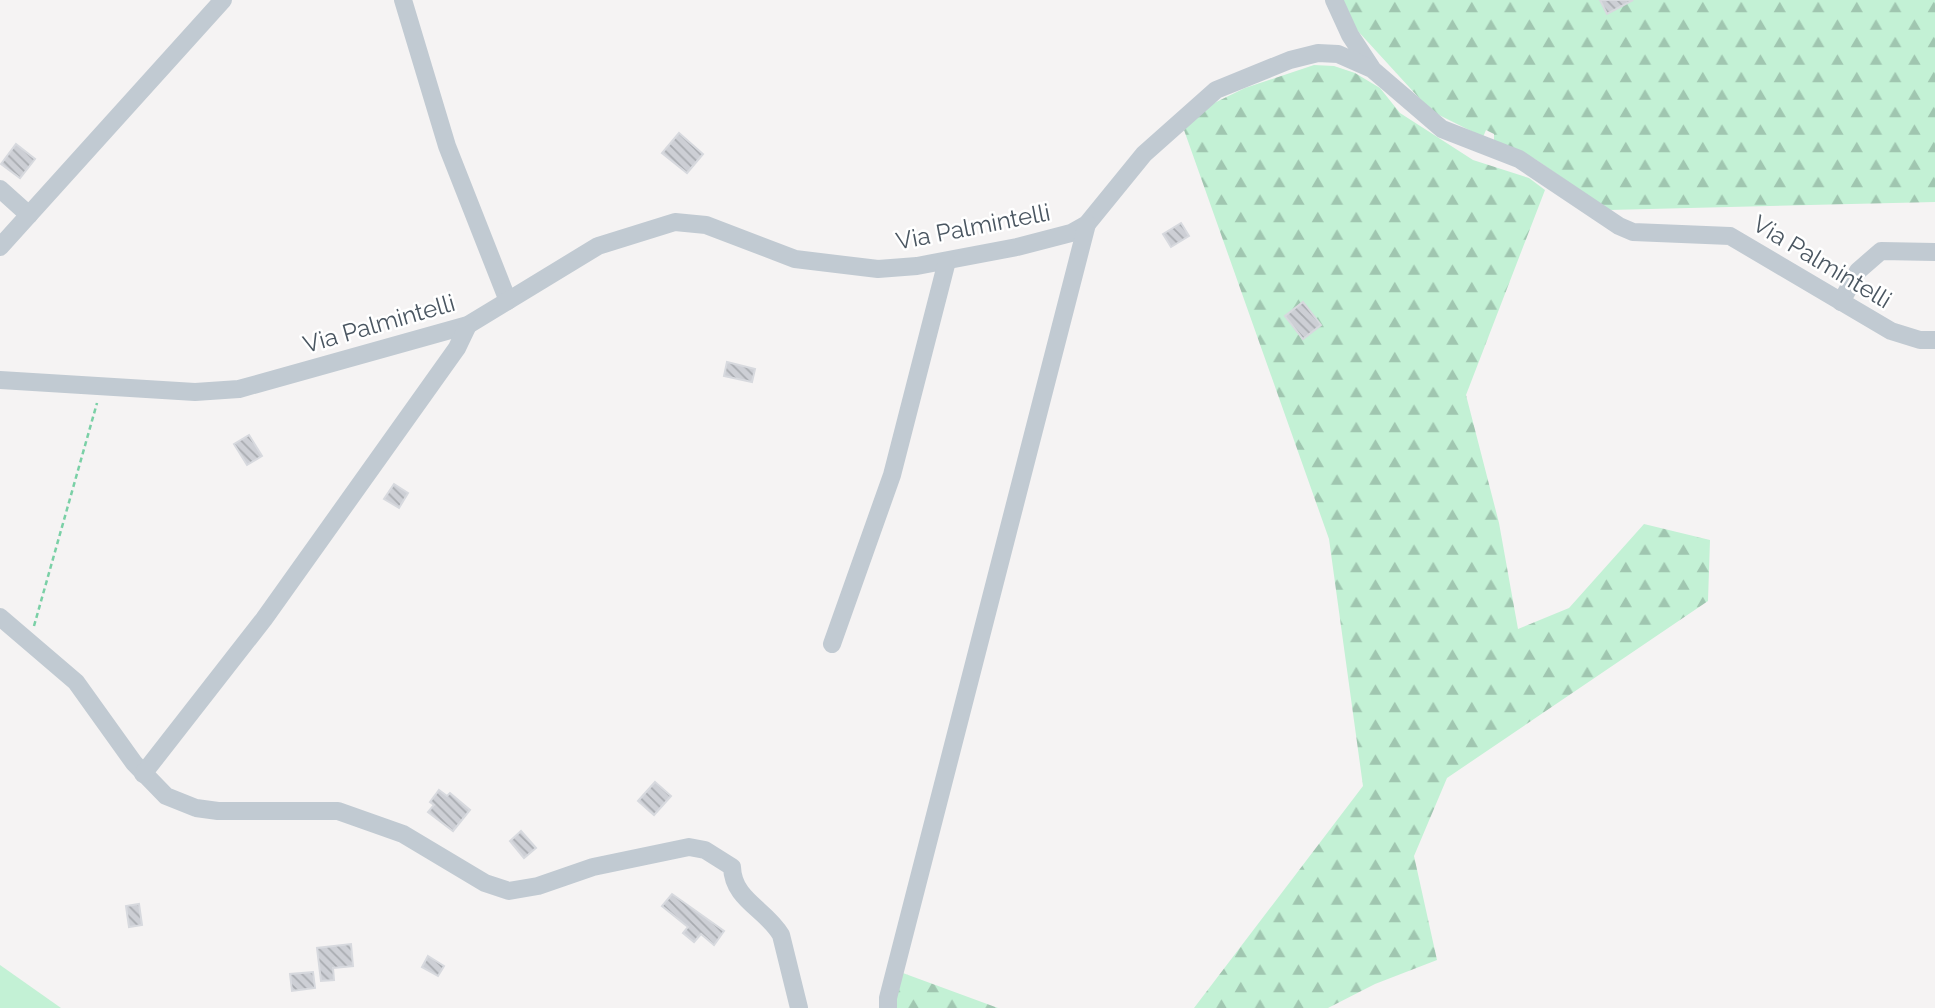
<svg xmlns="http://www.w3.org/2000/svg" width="1935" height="1008" font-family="Raleway,sans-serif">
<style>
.grass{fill:#c3f1d5}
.forest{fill:url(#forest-firs)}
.building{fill:url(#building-back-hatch);stroke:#d7d9de;stroke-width:2}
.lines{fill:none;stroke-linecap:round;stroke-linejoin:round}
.path{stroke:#7ad0a6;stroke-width:2.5;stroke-dasharray:5 3.5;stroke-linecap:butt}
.minor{stroke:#c1cad2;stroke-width:18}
.labels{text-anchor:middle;stroke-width:5;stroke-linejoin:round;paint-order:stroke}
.street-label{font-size:24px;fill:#4a5661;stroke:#fff}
</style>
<defs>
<pattern id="forest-firs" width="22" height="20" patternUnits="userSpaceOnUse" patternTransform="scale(1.75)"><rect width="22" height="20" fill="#c3f1d5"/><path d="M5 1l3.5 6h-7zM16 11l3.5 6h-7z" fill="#a0c6b0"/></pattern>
<pattern id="building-back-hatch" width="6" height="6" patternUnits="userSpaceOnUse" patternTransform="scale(1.75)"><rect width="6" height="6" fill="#cdcfd5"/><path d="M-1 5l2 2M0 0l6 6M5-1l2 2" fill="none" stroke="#a8abb0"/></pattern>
</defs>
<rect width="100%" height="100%" fill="#f5f3f3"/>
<polygon class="grass" points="0,965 61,1008 0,1008"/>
<g class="forest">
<polygon points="1341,0 1935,0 1935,202 1609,210 1535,159 1494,140 1494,134 1486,130 1483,137 1431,111 1356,29"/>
<polygon points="1314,65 1334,66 1355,73 1380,88 1400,113 1473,160 1529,178 1545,190 1466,395 1499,523 1518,629 1569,608 1644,524 1710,540 1708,601 1447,778 1414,856 1437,960 1375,984 1328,1008 1194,1008 1363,786 1329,539 1184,130 1210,105 1245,88"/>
<polygon points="892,969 998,1008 886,1008"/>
</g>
<g class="building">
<polygon points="1600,0 1633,0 1607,14"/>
<polygon points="679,133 703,154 687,173 662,153"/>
<polygon points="16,144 35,159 20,178 1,164"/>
<polygon points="1181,223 1189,236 1171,247 1163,234"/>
<polygon points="1303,302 1321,325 1303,339 1285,316"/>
<polygon points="727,362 755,369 752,382 724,376"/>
<polygon points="249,435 262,456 247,465 234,444"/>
<polygon points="394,484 408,493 399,508 384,499"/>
<polygon points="655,782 671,796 654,815 638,801"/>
<polygon points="439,790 447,796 450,793 470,810 453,831 428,812 434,805 430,802"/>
<polygon points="521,831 536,848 524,858 510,841"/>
<polygon points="672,894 724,931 714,945 701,934 694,942 683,933 688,927 662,906"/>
<polygon points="139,904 142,925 129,927 126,906"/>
<polygon points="351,944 353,966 333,968 334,980 321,981 317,948"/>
<polygon points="428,956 444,966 438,976 422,967"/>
<polygon points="313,972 315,988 292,991 290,974"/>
</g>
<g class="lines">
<polyline class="path" points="34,626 97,403"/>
<g class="minor">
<polyline points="403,0 447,146 508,301"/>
<polyline points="1334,0 1350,35 1371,67"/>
<polyline points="0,189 29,215"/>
<polyline points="0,247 223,0"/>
<polyline points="1841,302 1858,271 1881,251 1935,252"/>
<polyline points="0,380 195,392 239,389 468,325 598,246 675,222 706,225 795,259 878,269 917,266 1017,247 1071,233 1087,224 1144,154 1216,90 1290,60 1318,53 1338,54 1372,69 1442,129 1519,159 1619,226 1633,232 1730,236 1891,331 1920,340 1935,340"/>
<path d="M0 617 76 682 134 763 166 796 196 808 218 811H338L403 834 485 883 509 891 538 886 593 867 689 847 705 850 732 867C733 900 766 909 781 935L799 1008"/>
<polyline points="832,644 892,475 947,261"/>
<polyline points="143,774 264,619 457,348 468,325"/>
<polyline points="888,1008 888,998 1087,224"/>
</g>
</g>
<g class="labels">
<g class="street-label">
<text transform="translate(973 227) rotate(-11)" y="8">Via Palmintelli</text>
<text transform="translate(1822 262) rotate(31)" y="8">Via Palmintelli</text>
<text transform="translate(379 324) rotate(-16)" y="8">Via Palmintelli</text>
</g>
</g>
</svg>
